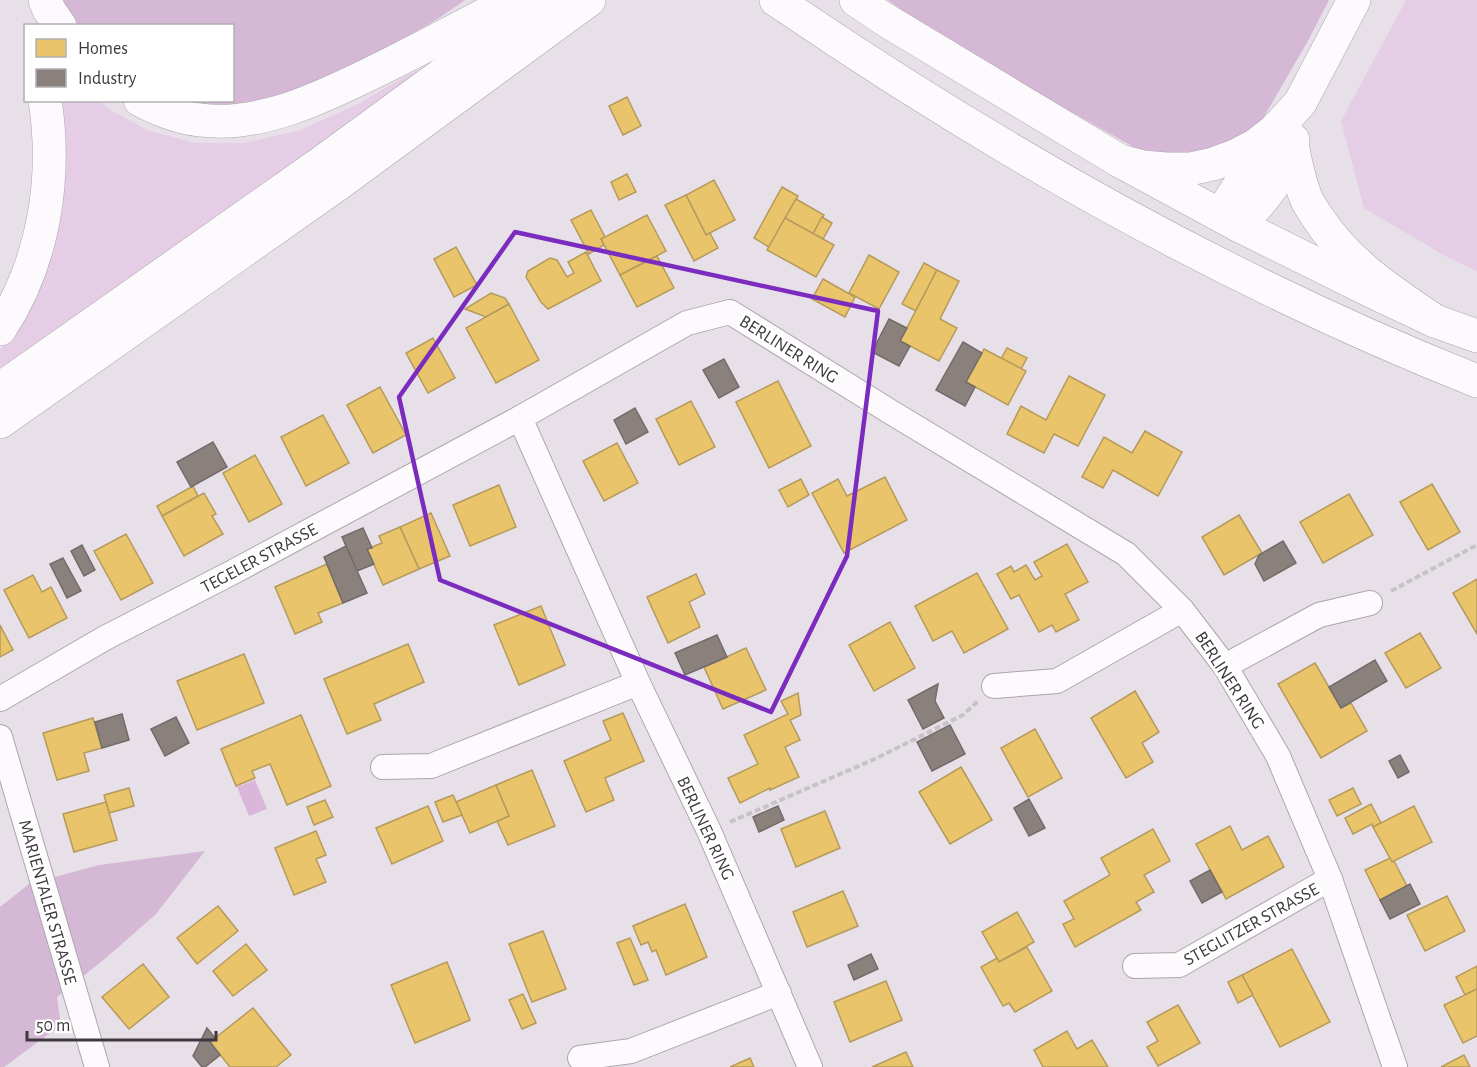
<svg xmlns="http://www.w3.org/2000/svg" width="1477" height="1067" font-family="'Alegreya Sans',sans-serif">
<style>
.green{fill:#e4cde5}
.forest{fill:#d4b8d5}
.water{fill:#d9b6da}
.homes{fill:#e9c46a;stroke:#b59a5c;stroke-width:1.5}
.industry{fill:#8a817c;stroke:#736b69;stroke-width:1.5}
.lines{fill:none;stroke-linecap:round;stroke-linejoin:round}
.street-casing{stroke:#aca6ac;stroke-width:26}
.primary-casing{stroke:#aca6ac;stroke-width:34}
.highway-casing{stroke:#aca6ac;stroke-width:34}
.path{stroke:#c5c3c5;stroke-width:4;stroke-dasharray:6 3;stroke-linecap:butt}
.street{stroke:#fcfafc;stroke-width:24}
.primary{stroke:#fcfafc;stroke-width:33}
.highway{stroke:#fcfafc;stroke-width:33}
.marked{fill:none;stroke:#7b2cbf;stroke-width:4.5;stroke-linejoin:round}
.labels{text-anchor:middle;stroke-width:6;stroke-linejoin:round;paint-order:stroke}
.street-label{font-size:18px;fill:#3d383d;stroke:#fff}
</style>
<rect width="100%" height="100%" fill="#e8e0e8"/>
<g class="green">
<polygon points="1406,0 1477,0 1477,271 1447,257 1364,208 1341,121"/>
<polygon points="425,70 0,370 0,350 18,326 58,101 100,101 107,108 147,130 194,143 244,143 298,131 356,105 413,72"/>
</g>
<g class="forest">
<polygon points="63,0 465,0 436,20 372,57 308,88 237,109 167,101 232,100 232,26 77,25 67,13"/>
<polygon points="888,0 1329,0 1309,39 1261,122 1227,149 1163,157 1137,149 1024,85 913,18"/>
<polygon points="205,851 156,914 107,957 57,997 61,1025 4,1067 0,1067 0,907 29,884 99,865"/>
</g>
<polygon class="water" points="255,780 267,809 249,816 237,787"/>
<g class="homes">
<polygon points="627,97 641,126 623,135 609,106"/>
<polygon points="627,174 636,192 619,200 611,182"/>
<polygon points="714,180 735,220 706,235 686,195"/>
<polygon points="782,187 798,196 769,247 754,238"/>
<polygon points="686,195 706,235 710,233 718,248 694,261 665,205"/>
<polygon points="796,199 824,215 813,234 785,218"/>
<polygon points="591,210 605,237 601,239 604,245 589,254 571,220"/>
<polygon points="647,215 666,251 620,275 601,239"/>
<polygon points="822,217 832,223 823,239 813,234"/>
<polygon points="785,218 834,245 816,277 767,250"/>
<polygon points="456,247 477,285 454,297 434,259"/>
<polygon points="586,252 601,281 548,309 541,302 526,277 528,271 550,258 557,260 567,277 574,273 568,262"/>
<polygon points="869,255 899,272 879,309 849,293"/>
<polygon points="657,256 674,288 637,307 620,275"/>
<polygon points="924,263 937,270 916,311 902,304"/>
<polygon points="937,270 959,281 940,319 957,328 939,361 900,341"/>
<polygon points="823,279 855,297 845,317 812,299"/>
<polygon points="491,293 505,298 509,304 486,317 465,309"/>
<polygon points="509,304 539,360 496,383 466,328"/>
<polygon points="433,338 455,378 428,393 406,353"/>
<polygon points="1007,348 1027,358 1021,369 1001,359"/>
<polygon points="984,349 1026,371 1008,405 966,382"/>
<polygon points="1069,376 1105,395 1078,446 1054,434 1044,453 1007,434 1021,406 1046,420"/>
<polygon points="778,381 811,446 769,468 736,402"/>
<polygon points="380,387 406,435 373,453 347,405"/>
<polygon points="691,401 715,447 679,465 656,419"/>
<polygon points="323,415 349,463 306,486 281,437"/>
<polygon points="1145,431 1182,452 1158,496 1113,470 1103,488 1082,477 1104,437 1132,453"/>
<polygon points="617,443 638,483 604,501 583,461"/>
<polygon points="255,455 282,504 249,522 223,473"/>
<polygon points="885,477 907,520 844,553 812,493 838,479 847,496"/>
<polygon points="801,479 809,495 788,507 779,490"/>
<polygon points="1432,484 1460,532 1428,550 1400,502"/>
<polygon points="499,485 516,527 470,546 453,505"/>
<polygon points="193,486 198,496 162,516 157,506"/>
<polygon points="204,493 216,514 212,516 223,534 184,556 162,516"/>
<polygon points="1349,494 1373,535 1323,563 1300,522"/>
<polygon points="431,513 450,556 419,569 400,527"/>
<polygon points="1239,515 1262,553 1224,575 1202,537"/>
<polygon points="400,527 419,569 383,585 367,549 382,543 379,536"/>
<polygon points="126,534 153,583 121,600 94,551"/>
<polygon points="1067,544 1088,582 1065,594 1079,620 1056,632 1052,625 1039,632 1019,595 1011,599 997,574 1011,566 1014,572 1026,565 1035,580 1042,576 1034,562"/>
<polygon points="327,564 343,603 318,613 322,622 295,634 275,587"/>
<polygon points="977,573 1008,629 964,653 952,631 933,641 915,606"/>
<polygon points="696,574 705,594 689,602 700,627 668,643 647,597"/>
<polygon points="33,575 42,592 51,587 67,618 29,638 4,590"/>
<polygon points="1477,579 1477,634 1453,593"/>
<polygon points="541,606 565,665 519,685 494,625"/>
<polygon points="890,622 915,668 874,691 849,645"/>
<polygon points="0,625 13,650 0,657"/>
<polygon points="1420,633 1441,668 1406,688 1385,653"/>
<polygon points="408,644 424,682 374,704 381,720 347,734 324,679"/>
<polygon points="746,648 766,690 723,709 704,667"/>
<polygon points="244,654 264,703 197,730 177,681"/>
<polygon points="1315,663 1341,708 1351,703 1367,731 1321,758 1278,684"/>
<polygon points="1135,691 1159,732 1142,743 1153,762 1126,778 1091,718"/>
<polygon points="798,693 801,715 790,720 800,740 785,747 799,777 770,790 770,788 740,803 728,778 758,764 744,735 788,714 781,701"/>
<polygon points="623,713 644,761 605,778 614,800 586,812 564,761 611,740 603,721"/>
<polygon points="301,715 331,786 287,805 270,764 252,771 255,778 236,786 221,749"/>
<polygon points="93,718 102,748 84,753 89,771 57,780 43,733"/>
<polygon points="1035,729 1062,778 1028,797 1001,748"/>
<polygon points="961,767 992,820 950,844 919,792"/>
<polygon points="532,770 555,826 508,845 497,821 509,816 496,785"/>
<polygon points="496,785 509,816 470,833 456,802"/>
<polygon points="129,788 134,806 109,813 104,795"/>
<polygon points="1353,788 1361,804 1337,816 1329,800"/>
<polygon points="453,795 462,815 443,822 435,802"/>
<polygon points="325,800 333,817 314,825 307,807"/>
<polygon points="106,802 117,840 74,852 63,814"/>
<polygon points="1371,804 1381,823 1373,827 1372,824 1353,834 1345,818"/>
<polygon points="428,806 443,841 392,864 376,828"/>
<polygon points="1414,806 1432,842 1392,862 1373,827"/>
<polygon points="825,811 840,848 796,867 781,829"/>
<polygon points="1230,826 1242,850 1268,836 1284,867 1226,899 1196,844"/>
<polygon points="1153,829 1170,861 1144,875 1154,892 1136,902 1141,910 1075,947 1063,924 1074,919 1064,901 1110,875 1101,858"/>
<polygon points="316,831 326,855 316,859 326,882 294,895 275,848"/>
<polygon points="1390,858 1392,862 1394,861 1407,886 1380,900 1365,870"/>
<polygon points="843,891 858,926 807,947 793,912"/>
<polygon points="1447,896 1465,931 1425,951 1407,915"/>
<polygon points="685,904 707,957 666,975 656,950 652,952 648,942 641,945 633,926"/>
<polygon points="218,906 238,931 197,964 177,938"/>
<polygon points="1017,912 1034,942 999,962 982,932"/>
<polygon points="543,931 566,989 532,1002 509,944"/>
<polygon points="630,938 648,980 634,985 617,943"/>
<polygon points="246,944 267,970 233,996 213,971"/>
<polygon points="1027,947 1052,991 1015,1012 1009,1003 1003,1006 981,967 997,958 999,962"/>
<polygon points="1292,949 1330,1022 1280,1047 1242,975"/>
<polygon points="447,962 470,1020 415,1043 391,985"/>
<polygon points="143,964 169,997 129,1029 102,997"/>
<polygon points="1477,966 1477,989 1465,995 1456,977"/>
<polygon points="1242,975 1253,995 1238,1003 1228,982"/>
<polygon points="886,981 902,1020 850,1042 834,1002"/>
<polygon points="1477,989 1477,1036 1463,1043 1444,1005"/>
<polygon points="523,994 536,1023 522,1029 509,1000"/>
<polygon points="1178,1005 1200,1043 1158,1066 1147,1047 1158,1041 1147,1022"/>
<polygon points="253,1008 291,1055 276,1067 230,1067 210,1042"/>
<polygon points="1067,1031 1077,1049 1092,1040 1108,1067 1043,1067 1034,1050"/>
<polygon points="906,1052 913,1067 872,1067"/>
<polygon points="1464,1055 1470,1067 1441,1067"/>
<polygon points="750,1058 754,1067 730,1067"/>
</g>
<g class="industry">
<polygon points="889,319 907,328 900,341 910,346 899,366 872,352"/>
<polygon points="963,342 982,353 966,382 975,387 965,406 936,390"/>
<polygon points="724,359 739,387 719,398 703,370"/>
<polygon points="635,408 648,432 626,444 614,420"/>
<polygon points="213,442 227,467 191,487 177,462"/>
<polygon points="363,528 372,548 367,549 374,564 357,571 342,537"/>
<polygon points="1283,541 1296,563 1264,581 1255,564 1259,555"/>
<polygon points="82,545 95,570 84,576 71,551"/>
<polygon points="346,546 367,593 343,603 324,557"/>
<polygon points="63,558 81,591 67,598 50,564"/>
<polygon points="717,635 727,657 685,675 675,653"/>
<polygon points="1375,660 1387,681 1341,708 1329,687"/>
<polygon points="938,684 935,701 944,718 923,729 908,700"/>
<polygon points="122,714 129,740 102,748 95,722"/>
<polygon points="176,717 189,743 165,756 151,729"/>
<polygon points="950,725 965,754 932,771 917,742"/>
<polygon points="1400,755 1409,772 1398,778 1389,761"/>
<polygon points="1029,799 1045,828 1029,836 1014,808"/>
<polygon points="778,806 784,820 759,832 753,817"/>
<polygon points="1210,870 1222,892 1202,903 1190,881"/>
<polygon points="1410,884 1420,904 1390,919 1380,900"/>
<polygon points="871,954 878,969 854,980 848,965"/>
<polygon points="207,1028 215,1038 210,1042 220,1055 205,1067 202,1067 193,1056"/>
</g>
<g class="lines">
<g class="street-casing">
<g id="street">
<polyline points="1225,666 1319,615 1370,603"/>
<polyline points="994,686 1057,681 1182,610"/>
<polyline points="0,699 105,638 233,572 520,418"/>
<polyline points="0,737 97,1067"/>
<polyline points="383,767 431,766 638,683"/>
<polyline points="1135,966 1179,965 1330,879"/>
<polyline points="580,1058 631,1051 779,993"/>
<polyline points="810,1067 709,831 638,683 520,418 687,323 730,312 889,411 1126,554 1182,610 1225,666 1278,756 1330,879 1395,1067"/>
</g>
</g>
<g class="primary-casing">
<g id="primary">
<path d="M776 0C997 151 1228 282 1477 381"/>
<polyline points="856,0 884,19 1120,161 1238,225 1369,290 1435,321 1477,336"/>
</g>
</g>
<g class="highway-casing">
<g id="highway">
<polyline points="45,0 49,10 60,26"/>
<path d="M140 100C159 110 179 118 200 120 264 129 335 91 390 64 431 43 472 22 512 0"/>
<path d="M1292 145C1296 163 1299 181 1306 198 1309 205 1314 212 1318 218 1347 263 1392 292 1435 321"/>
<polyline points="1120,161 1143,167 1166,169 1190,169 1213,164 1235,156 1256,145 1274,131 1300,103 1354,0"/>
<polyline points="1225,218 1230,200 1268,140"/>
<path d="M1238 225C1260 205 1288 171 1293 140"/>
<path d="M0 329C44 262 57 178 45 100"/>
<polyline points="0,389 321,163 544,0"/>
<polyline points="0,422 338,184 589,0"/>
</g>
</g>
<g class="path">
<polyline points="1391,591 1477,545"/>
<polyline points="730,822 877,758 963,715 978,701"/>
</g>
<use href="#street" class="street"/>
<use href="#primary" class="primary"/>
<use href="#highway" class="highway"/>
</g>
<path class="marked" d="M515 232 878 311 847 556 771 712 440 580 399 397Z"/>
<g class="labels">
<g class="street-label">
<text transform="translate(789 349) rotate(32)" y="6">BERLINER RING</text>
<text transform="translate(259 558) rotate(-28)" y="6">TEGELER STRASSE</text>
<text transform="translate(1230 680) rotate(57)" y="6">BERLINER RING</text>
<text transform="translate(706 828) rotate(65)" y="6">BERLINER RING</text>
<text transform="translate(48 902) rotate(74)" y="6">MARIENTALER STRASSE</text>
<text transform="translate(1251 924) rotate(-29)" y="6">STEGLITZER STRASSE</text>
</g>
</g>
<rect x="24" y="24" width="210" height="78" fill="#ffffff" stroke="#b1afb1" stroke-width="1.5"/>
<rect x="36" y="39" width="30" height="18" fill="#e9c46a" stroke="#b1afb1" stroke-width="1.5"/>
<text x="78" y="54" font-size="18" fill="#3d383d">Homes</text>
<rect x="36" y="69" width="30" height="18" fill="#8a817c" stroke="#b1afb1" stroke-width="1.5"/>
<text x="78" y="84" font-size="18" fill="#3d383d">Industry</text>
<path d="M27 1031v9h189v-9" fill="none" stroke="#3d383d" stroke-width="3"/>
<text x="36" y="1031" font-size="18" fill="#3d383d" stroke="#ffffff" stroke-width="4.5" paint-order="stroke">50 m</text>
</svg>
